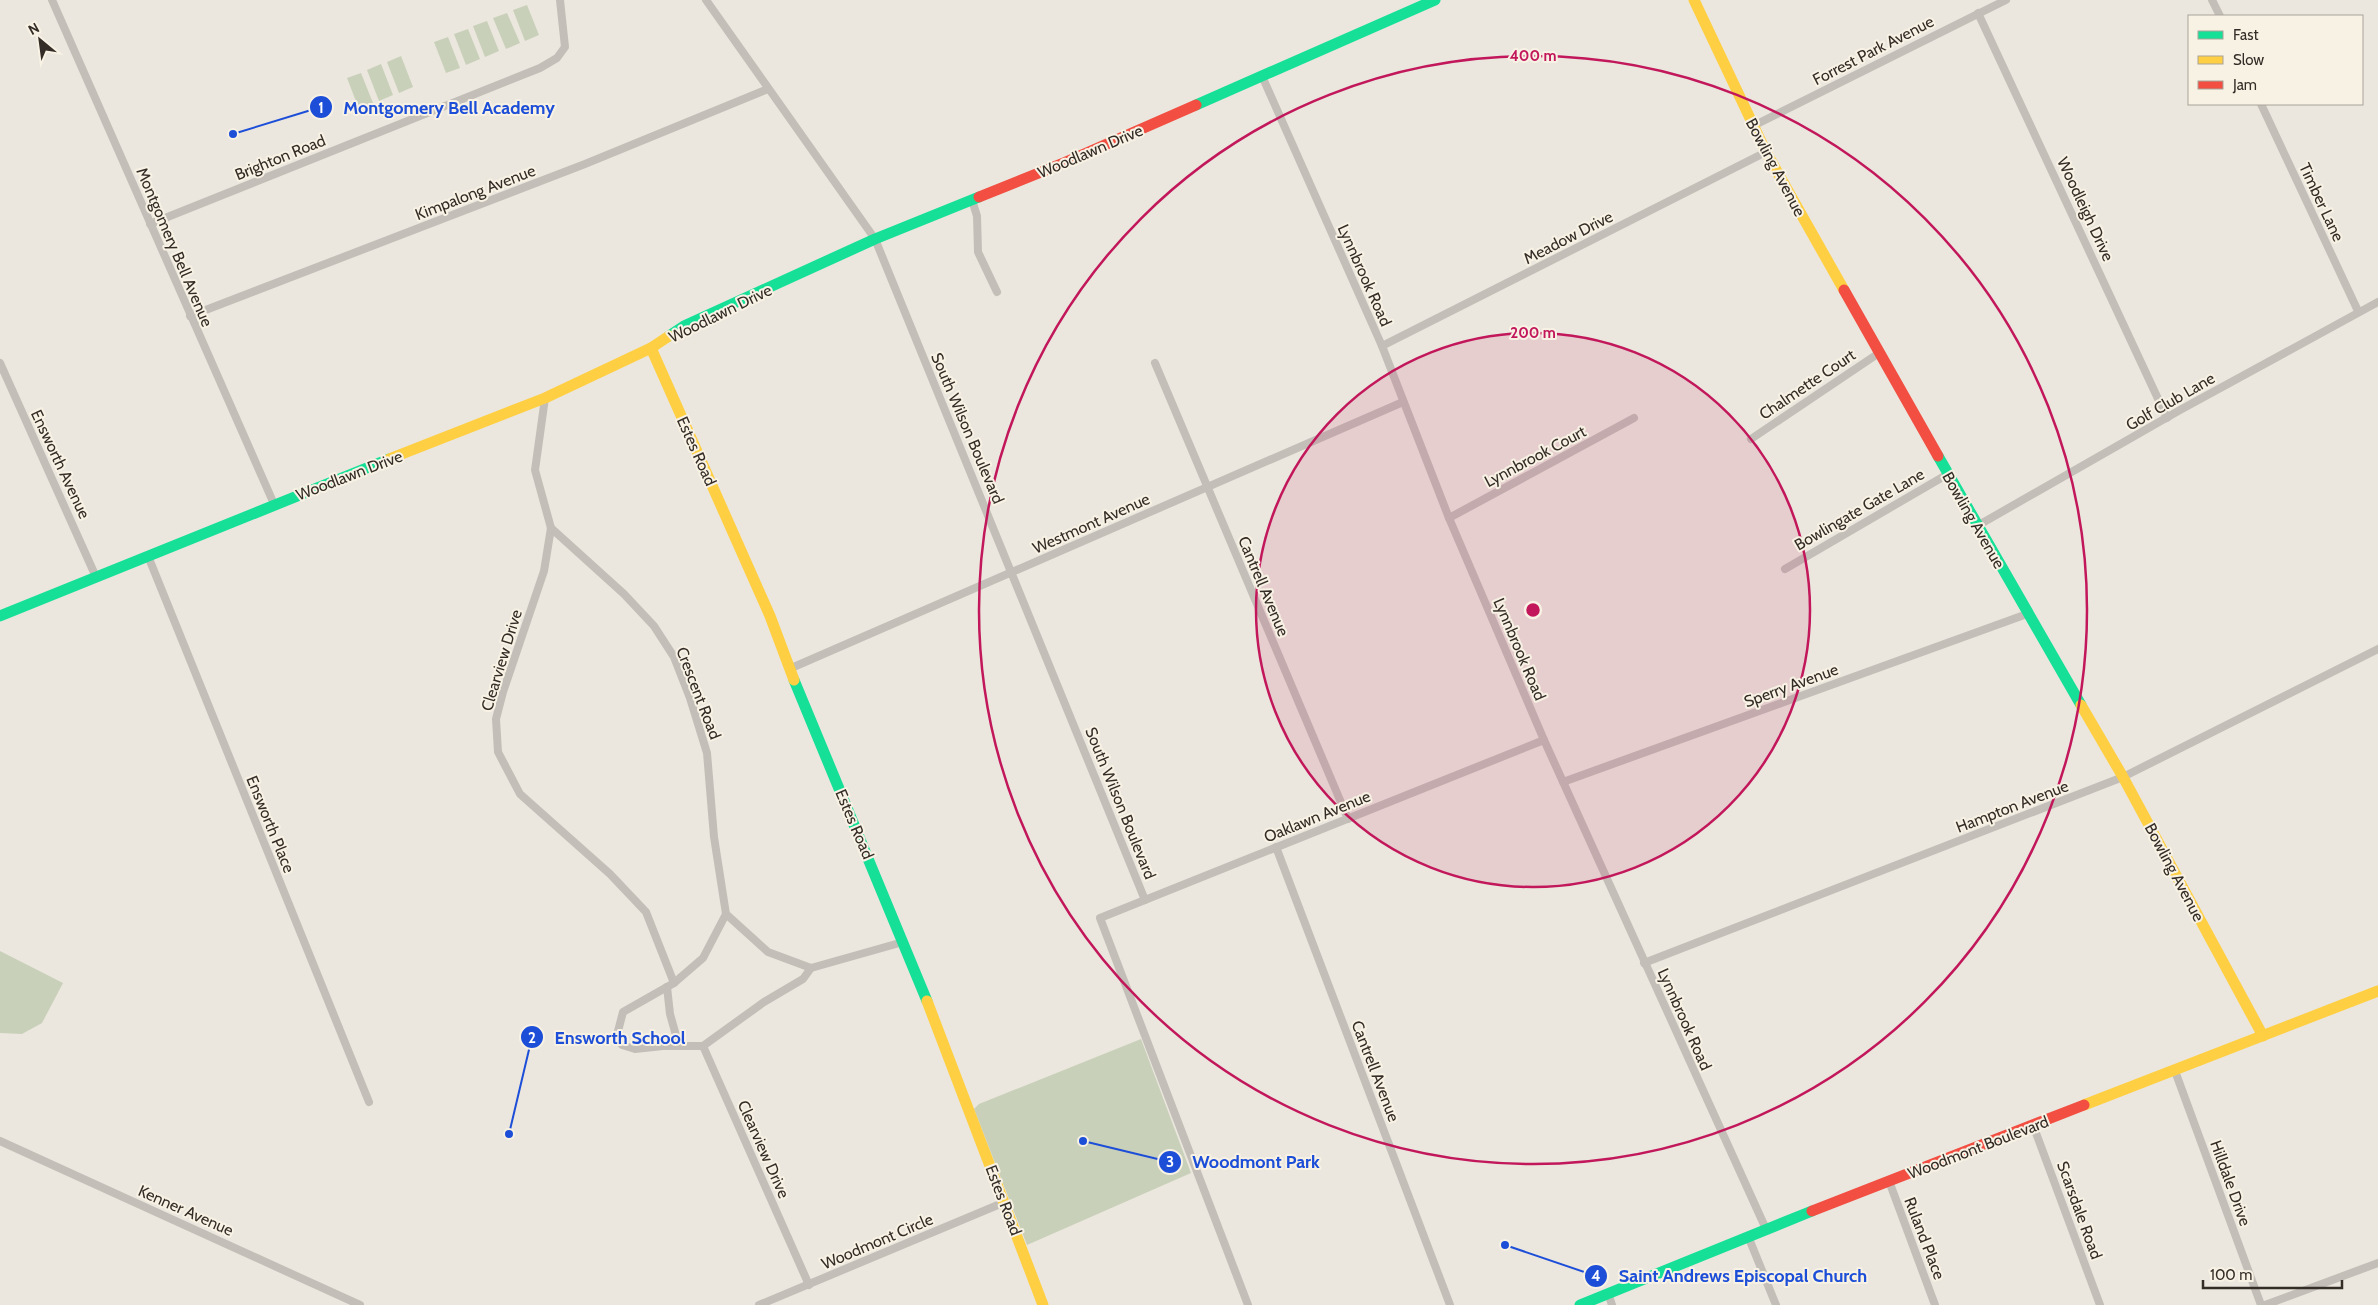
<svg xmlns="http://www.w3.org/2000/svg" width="2378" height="1305" font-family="Cabin,sans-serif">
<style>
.green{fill:#c9d0b9}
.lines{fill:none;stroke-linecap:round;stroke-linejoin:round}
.street{stroke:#c3bfb8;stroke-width:8}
.fast{stroke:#16e098;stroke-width:11}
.slow{stroke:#ffcf43;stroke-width:11}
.jam{stroke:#f24e42;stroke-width:11}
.ring{fill:none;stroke:#c2185b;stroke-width:2.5}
.labels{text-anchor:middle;stroke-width:4;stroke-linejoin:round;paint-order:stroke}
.street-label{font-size:16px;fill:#342c26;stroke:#f8f2e5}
.centre{fill:#c2185b;stroke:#f8f2e5;stroke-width:2.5}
.ring-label{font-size:15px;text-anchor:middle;font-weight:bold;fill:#c2185b;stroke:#f8f2e5;stroke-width:4;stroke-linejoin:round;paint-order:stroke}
.leader{fill:none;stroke:#1d4ed8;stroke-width:2}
.callout-dot{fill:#1d4ed8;stroke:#f8f2e5;stroke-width:2}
.mark-label{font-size:15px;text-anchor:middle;font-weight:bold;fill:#fff}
.callout-label{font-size:18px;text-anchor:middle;font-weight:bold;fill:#1d4ed8;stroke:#f8f2e5;stroke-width:4;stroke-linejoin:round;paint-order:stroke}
</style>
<rect width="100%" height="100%" fill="#ebe7de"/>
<g class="green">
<polygon points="527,5 539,35 525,41 513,10"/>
<polygon points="507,13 520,43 506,49 493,18"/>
<polygon points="487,21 499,51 485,57 473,26"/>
<polygon points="468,29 480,59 466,65 454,34"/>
<polygon points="448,37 460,68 446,73 434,42"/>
<polygon points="401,56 413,87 399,93 387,62"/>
<polygon points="381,64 393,95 379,101 367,70"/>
<polygon points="361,73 373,103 359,109 347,78"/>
<polygon points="0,951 63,983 42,1023 22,1034 0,1033"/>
<polygon points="1141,1039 1191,1173 1027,1245 974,1109 979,1104"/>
</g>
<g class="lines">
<g class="street">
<polyline points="52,0 274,504"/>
<polyline points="706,0 875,239 1145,900"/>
<polyline points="2212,0 2220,16"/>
<polyline points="1978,13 2167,418"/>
<polyline points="1262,76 1382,346 1449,518 1544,740 1766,1229"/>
<polyline points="2261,104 2358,311"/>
<polyline points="1753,126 2006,0"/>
<polyline points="972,200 977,216 978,252 997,292"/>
<polyline points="150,224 540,68 557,58 565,47 560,0"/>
<polyline points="190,316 585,164 768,89"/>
<polyline points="1382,346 1766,152"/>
<polyline points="0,363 96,577"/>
<polyline points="1155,363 1348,819"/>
<polyline points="545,398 535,470 551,528 544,571 503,692 496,719 498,752 520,794 610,874 646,912 674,983"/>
<polyline points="1751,439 1879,353"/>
<polyline points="1449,518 1634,418"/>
<polyline points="1977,526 2180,410 2378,302"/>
<polyline points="551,528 624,594 654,626 674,657 690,698 707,753 714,837 726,914 768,952 811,968 903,942"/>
<polyline points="148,556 369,1102"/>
<polyline points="1785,569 1948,474"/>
<polyline points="789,669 1403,402"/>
<polyline points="1563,782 2027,614"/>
<polyline points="1276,847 1450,1305"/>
<polyline points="1644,963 2123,777 2378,649"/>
<polyline points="667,987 670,1014 679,1046"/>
<polyline points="703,1046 663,1046 635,1049 622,1045 617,1035 623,1012 674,983 703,958 726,914"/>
<polyline points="703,1046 809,1285"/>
<polyline points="703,1046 764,1002 803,979 811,968"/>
<polyline points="2175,1071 2261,1305"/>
<polyline points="2033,1125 2100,1305"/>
<polyline points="0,1141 360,1305"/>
<polyline points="1889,1181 1935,1305"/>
<polyline points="1748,1236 1776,1305"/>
<polyline points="1608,1293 1612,1305"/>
<polyline points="759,1305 1005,1202"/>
<polyline points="1248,1305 1100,918 1544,740"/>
<polyline points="2265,1305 2378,1263"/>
</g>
<g class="fast">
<polyline points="1196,105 1435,0"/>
<polyline points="669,336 684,326 875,239 979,197"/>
<polyline points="1938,456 2081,705"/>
<polyline points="0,616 389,459"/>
<polyline points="794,680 927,1001"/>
<polyline points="1580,1305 1812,1211"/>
</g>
<g class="slow">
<polyline points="1694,0 1766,152 1844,290"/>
<polyline points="651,348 770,616 794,680"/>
<polyline points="389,459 545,398 651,348 669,336"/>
<polyline points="2081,705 2123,777 2263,1036"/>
<polyline points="927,1001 1043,1305"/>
<polyline points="2084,1105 2378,991"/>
</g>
<g class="jam">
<polyline points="979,197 1066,162 1196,105"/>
<polyline points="1844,290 1938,456"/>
<polyline points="1812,1211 2084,1105"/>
</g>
</g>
<circle cx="1533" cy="610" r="277" fill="#c2185b" fill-opacity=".12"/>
<g class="ring">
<circle cx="1533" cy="610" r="277"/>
<circle cx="1533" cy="610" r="554"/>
</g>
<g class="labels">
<g class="street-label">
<text transform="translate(1873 50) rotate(-27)" y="6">Forrest Park Avenue</text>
<text transform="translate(1090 151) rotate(-23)" y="6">Woodlawn Drive</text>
<text transform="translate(280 157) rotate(-22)" y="6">Brighton Road</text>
<text transform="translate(1776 167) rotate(62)" y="6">Bowling Avenue</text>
<text transform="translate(475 192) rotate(-21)" y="6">Kimpalong Avenue</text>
<text transform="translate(2322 202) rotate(65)" y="6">Timber Lane</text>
<text transform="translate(2086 209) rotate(65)" y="6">Woodleigh Drive</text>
<text transform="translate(1568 237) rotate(-27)" y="6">Meadow Drive</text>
<text transform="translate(175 247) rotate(67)" y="6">Montgomery Bell Avenue</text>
<text transform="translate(1365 275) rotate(66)" y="6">Lynnbrook Road</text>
<text transform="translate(720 313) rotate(-26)" y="6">Woodlawn Drive</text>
<text transform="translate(1807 384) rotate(-34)" y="6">Chalmette Court</text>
<text transform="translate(2170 401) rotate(-30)" y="6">Golf Club Lane</text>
<text transform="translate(968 428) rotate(67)" y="6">South Wilson Boulevard</text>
<text transform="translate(697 451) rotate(66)" y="6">Estes Road</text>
<text transform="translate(1535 456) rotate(-28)" y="6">Lynnbrook Court</text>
<text transform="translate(61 464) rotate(65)" y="6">Ensworth Avenue</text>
<text transform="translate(349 475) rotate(-21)" y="6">Woodlawn Drive</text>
<text transform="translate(1859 509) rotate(-30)" y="6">Bowlingate Gate Lane</text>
<text transform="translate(1974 520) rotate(60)" y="6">Bowling Avenue</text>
<text transform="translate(1091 523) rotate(-24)" y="6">Westmont Avenue</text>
<text transform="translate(1264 586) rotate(67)" y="6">Cantrell Avenue</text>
<text transform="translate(1520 649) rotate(67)" y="6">Lynnbrook Road</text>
<text transform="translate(501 660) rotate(-73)" y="6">Clearview Drive</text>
<text transform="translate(1791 685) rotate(-20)" y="6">Sperry Avenue</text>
<text transform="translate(699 693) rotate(69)" y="6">Crescent Road</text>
<text transform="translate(1121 803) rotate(68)" y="6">South Wilson Boulevard</text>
<text transform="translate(2012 806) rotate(-21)" y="6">Hampton Avenue</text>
<text transform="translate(1317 816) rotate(-22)" y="6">Oaklawn Avenue</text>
<text transform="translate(271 824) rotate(68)" y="6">Ensworth Place</text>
<text transform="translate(855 824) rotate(67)" y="6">Estes Road</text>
<text transform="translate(2175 872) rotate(62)" y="6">Bowling Avenue</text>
<text transform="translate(1685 1019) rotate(66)" y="6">Lynnbrook Road</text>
<text transform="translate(1376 1071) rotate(69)" y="6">Cantrell Avenue</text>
<text transform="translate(1978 1147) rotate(-21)" y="6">Woodmont Boulevard</text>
<text transform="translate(764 1149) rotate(66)" y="6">Clearview Drive</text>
<text transform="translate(2231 1183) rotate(70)" y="6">Hilldale Drive</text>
<text transform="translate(1004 1200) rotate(69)" y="6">Estes Road</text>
<text transform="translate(186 1210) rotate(24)" y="6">Kenner Avenue</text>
<text transform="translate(2080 1210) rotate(70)" y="6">Scarsdale Road</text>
<text transform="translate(1925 1238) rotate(69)" y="6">Ruland Place</text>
<text transform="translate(877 1241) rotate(-23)" y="6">Woodmont Circle</text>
</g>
</g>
<circle cx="1533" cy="610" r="8" class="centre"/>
<g class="ring-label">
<text x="1533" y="61">400 m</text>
<text x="1533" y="338">200 m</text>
</g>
<path class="leader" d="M233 134L321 107M509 1134L532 1037M1083 1141L1170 1162M1505 1245L1596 1276"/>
<g class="callout-dot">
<circle cx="233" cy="134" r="5"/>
<circle cx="509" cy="1134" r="5"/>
<circle cx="1083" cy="1141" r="5"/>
<circle cx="1505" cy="1245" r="5"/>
<circle cx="321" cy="107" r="12"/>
<circle cx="532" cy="1037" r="12"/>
<circle cx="1170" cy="1162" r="12"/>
<circle cx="1596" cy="1276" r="12"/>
</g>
<g class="mark-label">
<text x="321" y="113">1</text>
<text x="532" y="1043">2</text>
<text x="1170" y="1167">3</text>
<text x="1596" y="1281">4</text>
</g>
<g class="callout-label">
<text x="449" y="114">Montgomery Bell Academy</text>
<text x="620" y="1044">Ensworth School</text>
<text x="1256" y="1168">Woodmont Park</text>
<text x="1743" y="1282">Saint Andrews Episcopal Church</text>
</g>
<rect x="2188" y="15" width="175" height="90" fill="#f8f2e5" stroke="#aaa399"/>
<rect x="2198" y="31" width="25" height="8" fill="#16e098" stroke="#aaa399"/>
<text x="2233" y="40" font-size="15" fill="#342c26">Fast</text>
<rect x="2198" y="56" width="25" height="8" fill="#ffcf43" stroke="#aaa399"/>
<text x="2233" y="65" font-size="15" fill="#342c26">Slow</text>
<rect x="2198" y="81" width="25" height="8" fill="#f24e42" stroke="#aaa399"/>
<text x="2233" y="90" font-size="15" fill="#342c26">Jam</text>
<g transform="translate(40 40) rotate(331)" stroke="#f8f2e5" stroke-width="4" paint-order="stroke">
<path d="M0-4L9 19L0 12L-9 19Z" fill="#342c26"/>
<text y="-8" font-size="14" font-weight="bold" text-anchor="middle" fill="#342c26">N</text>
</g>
<path d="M2203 1280v8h139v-8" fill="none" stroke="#342c26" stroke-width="2.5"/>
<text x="2210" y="1280" font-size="15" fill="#342c26" stroke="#f8f2e5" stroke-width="4" paint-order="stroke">100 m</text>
</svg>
